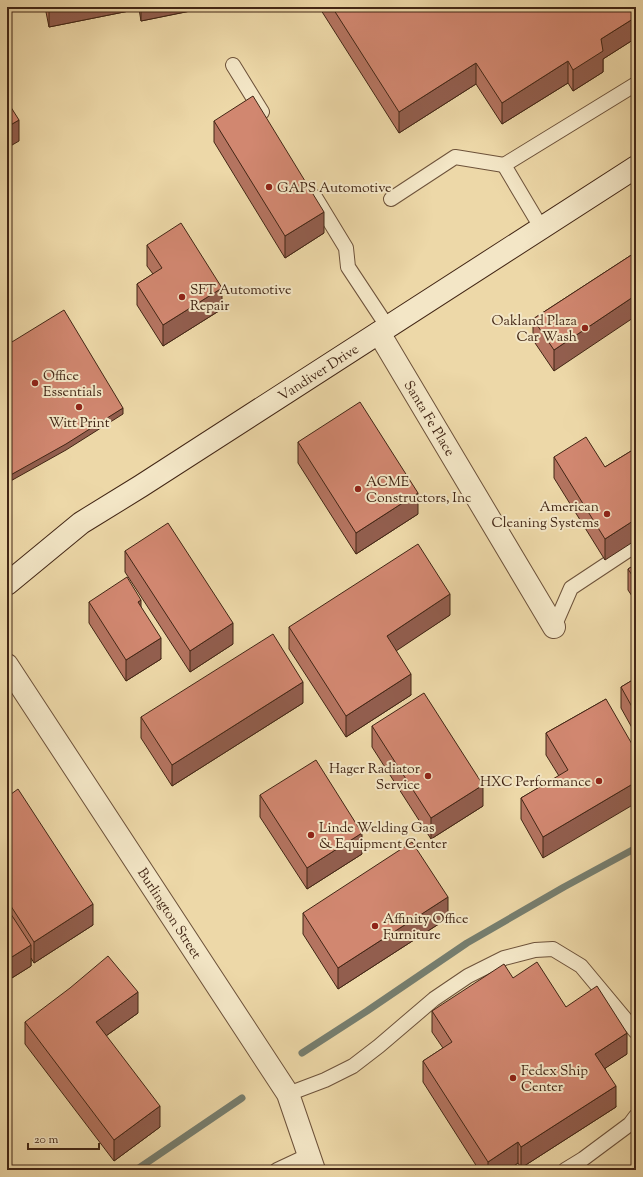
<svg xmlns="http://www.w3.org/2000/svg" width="643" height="1177" font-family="'Sorts Mill Goudy',serif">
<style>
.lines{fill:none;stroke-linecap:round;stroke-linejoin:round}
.stream{stroke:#767e6f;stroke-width:7}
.service-casing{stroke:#6d523a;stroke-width:16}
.minor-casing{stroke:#6d523a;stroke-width:24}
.secondary-casing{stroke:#422615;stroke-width:24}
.service{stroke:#f3e6c6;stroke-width:14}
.minor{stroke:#f3e6c6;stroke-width:22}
.secondary{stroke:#f3e6c6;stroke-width:22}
.wall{fill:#b47460;stroke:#422615}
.shaded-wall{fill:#925e4e;stroke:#422615}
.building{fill:#d18770;stroke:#422615}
.poi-dot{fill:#8f2418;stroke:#f3e6c6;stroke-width:1.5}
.labels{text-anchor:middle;stroke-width:4;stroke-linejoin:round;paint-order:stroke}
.poi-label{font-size:14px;fill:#422615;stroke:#f3e6c6;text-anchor:start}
.street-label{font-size:14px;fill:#422615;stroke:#f3e6c6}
</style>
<rect width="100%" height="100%" fill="#edd8a8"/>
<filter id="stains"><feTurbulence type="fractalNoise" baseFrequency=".005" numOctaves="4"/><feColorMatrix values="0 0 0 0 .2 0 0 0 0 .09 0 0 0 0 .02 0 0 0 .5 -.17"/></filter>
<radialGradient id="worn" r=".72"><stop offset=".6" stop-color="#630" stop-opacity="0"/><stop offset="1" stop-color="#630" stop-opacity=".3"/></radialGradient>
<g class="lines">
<g class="stream">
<polyline points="302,1053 367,1011 467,943 564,887 636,848"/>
<polyline points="136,1170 242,1098"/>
</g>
<g class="service-casing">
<g id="service">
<polyline points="233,65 262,112"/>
<polyline points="315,197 346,248 348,267 387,326"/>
<polyline points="391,199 455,157 504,165"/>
<polyline points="542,229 504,165 636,84"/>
<polyline points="554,627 571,588 636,545"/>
<polyline points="288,1094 325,1080 353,1066 379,1046 434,999 468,976 504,958 535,950 553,949 581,966 636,1032"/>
<polyline points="277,1170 309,1155"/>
<polyline points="565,1170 583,1159 630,1124 636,1116"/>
</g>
</g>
<g class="minor-casing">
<g id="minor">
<polyline points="379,333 554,627"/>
<polyline points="7,665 288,1094 314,1170"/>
</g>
</g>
<g class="secondary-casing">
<polyline id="secondary" points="7,584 81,523 141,486 636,167"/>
</g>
<use href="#service" class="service"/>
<use href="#minor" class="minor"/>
<use href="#secondary" class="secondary"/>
</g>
<g class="wall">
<polygon points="45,7 210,7 141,21 139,9 49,27"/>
<polygon points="319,7 636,7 636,38 603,59 603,72 573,91 568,83 502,124 476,84 399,133"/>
<polygon points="214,121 324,233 285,258 214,142"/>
<polygon points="147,245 222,309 163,346 137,305 137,284 153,274 147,266"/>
<polygon points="636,252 554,371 533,340 533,319"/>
<polygon points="298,442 418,514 356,554 298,463"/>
<polygon points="636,448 605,560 554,478 554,457 605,467"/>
<polygon points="125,551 233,644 190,672 125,572"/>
<polygon points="636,564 636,602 628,590 628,569"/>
<polygon points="89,602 141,607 161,659 126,681 89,623"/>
<polygon points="450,615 396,650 411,695 346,737 289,649 289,627"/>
<polygon points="636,678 636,735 621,708 621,687"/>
<polygon points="606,699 543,858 521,819 521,798 559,776 546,755 546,733"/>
<polygon points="303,703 172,786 141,738 141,717"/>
<polygon points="372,726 483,806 431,839 372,747"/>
<polygon points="260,795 362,854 307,889 260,817"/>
<polygon points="7,797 93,925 34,963 31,958 31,966 7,981"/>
<polygon points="303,913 448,918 338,989 303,934"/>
<polygon points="513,978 566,1007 627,1054 605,1068 616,1107 521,1168 518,1163 508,1170 479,1170 423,1082 423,1061 443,1048 432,1032 432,1011"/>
<polygon points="138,1013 106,1036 160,1127 114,1161 25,1044 25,1022"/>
</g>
<g class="shaded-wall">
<polygon points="49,7 139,7 139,9 49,27"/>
<polygon points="141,7 210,7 141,21"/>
<polygon points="636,17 636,38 603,59 603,72 573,91 573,70 601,39"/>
<polygon points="568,61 568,83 502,124 502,103"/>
<polygon points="476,63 476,84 399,133 399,112"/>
<polygon points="19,120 19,141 7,148 7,127"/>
<polygon points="324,212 324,233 285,258 285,236"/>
<polygon points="10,229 10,250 7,252 7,231"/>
<polygon points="222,288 222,309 163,346 163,325"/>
<polygon points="636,295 636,316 554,371 554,350"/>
<polygon points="123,408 123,414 66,450 7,483 7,477"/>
<polygon points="418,493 418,514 356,554 356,533"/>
<polygon points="636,519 636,540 605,560 605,539"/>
<polygon points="450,594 450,615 387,657 387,636"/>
<polygon points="141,600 141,621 138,602"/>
<polygon points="233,623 233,644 190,672 190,651"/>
<polygon points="161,638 161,659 126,681 126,660"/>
<polygon points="411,674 411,695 346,737 346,716"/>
<polygon points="303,682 303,703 172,786 172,765"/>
<polygon points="636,782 636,803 543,858 543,837"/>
<polygon points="483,785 483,806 431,839 431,818"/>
<polygon points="362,833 362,854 307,889 307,868"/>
<polygon points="448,897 448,918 338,989 338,968"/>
<polygon points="93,904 93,925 34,963 34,942"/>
<polygon points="31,945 31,966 7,981 7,960"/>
<polygon points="138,992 138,1013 96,1043 96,1022"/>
<polygon points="627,1033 627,1054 595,1075 595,1054"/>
<polygon points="616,1086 616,1107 521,1168 521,1147"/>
<polygon points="160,1106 160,1127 114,1161 114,1140"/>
<polygon points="518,1142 518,1163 508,1170 488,1170 488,1162"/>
</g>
<g class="building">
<polygon points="332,7 636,7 636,17 601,39 603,51 573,70 568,61 502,103 476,63 399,112"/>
<polygon points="253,96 324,212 285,236 214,121"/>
<polygon points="7,101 19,120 7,127"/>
<polygon points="181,223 222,288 163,325 137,284 162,268 147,245"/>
<polygon points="7,225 10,229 7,231"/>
<polygon points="636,252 636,295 554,350 533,319"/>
<polygon points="64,310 123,408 66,444 7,477 7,345"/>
<polygon points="360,402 418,493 356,533 298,442"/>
<polygon points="586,437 605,467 636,448 636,519 605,539 554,457"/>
<polygon points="168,523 233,623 190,651 125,551"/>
<polygon points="418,544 450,594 387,636 411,674 346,716 289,627"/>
<polygon points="636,564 636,581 628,569"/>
<polygon points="127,577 141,600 138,602 161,638 126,660 89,602"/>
<polygon points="273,634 303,682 172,765 141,717"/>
<polygon points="636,678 636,714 621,687"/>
<polygon points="424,693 483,785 431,818 372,726"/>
<polygon points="606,699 636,751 636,782 543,837 521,798 568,770 546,733"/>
<polygon points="316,760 362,833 307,868 260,795"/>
<polygon points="18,789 93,904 34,942 7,900 7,797"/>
<polygon points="412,842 448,897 338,968 303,913"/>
<polygon points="7,908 31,945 7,960"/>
<polygon points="108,956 138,992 96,1022 160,1106 114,1140 25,1022 70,988"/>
<polygon points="537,962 566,1007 597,986 627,1033 595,1054 616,1086 521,1147 518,1142 488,1162 423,1061 452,1042 432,1011 504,964 513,978"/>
</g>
<g class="poi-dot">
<circle cx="269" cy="187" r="4"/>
<circle cx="182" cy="297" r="4"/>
<circle cx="585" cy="328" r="4"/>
<circle cx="35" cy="383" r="4"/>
<circle cx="79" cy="407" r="4"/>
<circle cx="358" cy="489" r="4"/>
<circle cx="607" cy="514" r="4"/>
<circle cx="428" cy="776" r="4"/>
<circle cx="599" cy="781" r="4"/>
<circle cx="311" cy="835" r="4"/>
<circle cx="375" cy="926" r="4"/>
<circle cx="513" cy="1078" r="4"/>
</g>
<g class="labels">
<g class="poi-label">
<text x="277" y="192">GAPS Automotive</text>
<text x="190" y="294">SFT Automotive<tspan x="190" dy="16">Repair</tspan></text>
<text x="577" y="325" text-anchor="end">Oakland Plaza<tspan x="577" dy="16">Car Wash</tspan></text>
<text x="43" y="380">Office<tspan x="43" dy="16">Essentials</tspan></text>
<text x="79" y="427" text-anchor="middle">Witt Print</text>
<text x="366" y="486">ACME<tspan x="366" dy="16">Constructors, Inc</tspan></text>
<text x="599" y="511" text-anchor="end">American<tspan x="599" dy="16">Cleaning Systems</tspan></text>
<text x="420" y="773" text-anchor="end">Hager Radiator<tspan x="420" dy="16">Service</tspan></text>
<text x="591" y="786" text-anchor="end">HXC Performance</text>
<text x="319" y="832">Linde Welding Gas<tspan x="319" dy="16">&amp; Equipment Center</tspan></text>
<text x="383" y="923">Affinity Office<tspan x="383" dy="16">Furniture</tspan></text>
<text x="521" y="1075">Fedex Ship<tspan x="521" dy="16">Center</tspan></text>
</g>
<g class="street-label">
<text transform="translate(318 372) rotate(-33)" y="5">Vandiver Drive</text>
<text transform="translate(430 418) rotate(59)" y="5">Santa Fe Place</text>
<text transform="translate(170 913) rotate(57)" y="5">Burlington Street</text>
</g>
</g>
<rect width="643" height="1177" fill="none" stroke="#edd8a8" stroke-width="24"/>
<rect x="8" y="8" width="627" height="1161" fill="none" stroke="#422615" stroke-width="2"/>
<rect x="12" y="12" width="619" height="1153" fill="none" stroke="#422615"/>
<path d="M28 1143v6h71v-6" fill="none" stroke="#422615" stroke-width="2"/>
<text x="34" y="1143" font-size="12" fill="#422615" stroke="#f3e6c6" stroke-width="3" paint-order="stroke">20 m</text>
<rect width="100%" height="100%" filter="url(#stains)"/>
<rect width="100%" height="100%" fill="url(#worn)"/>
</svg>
